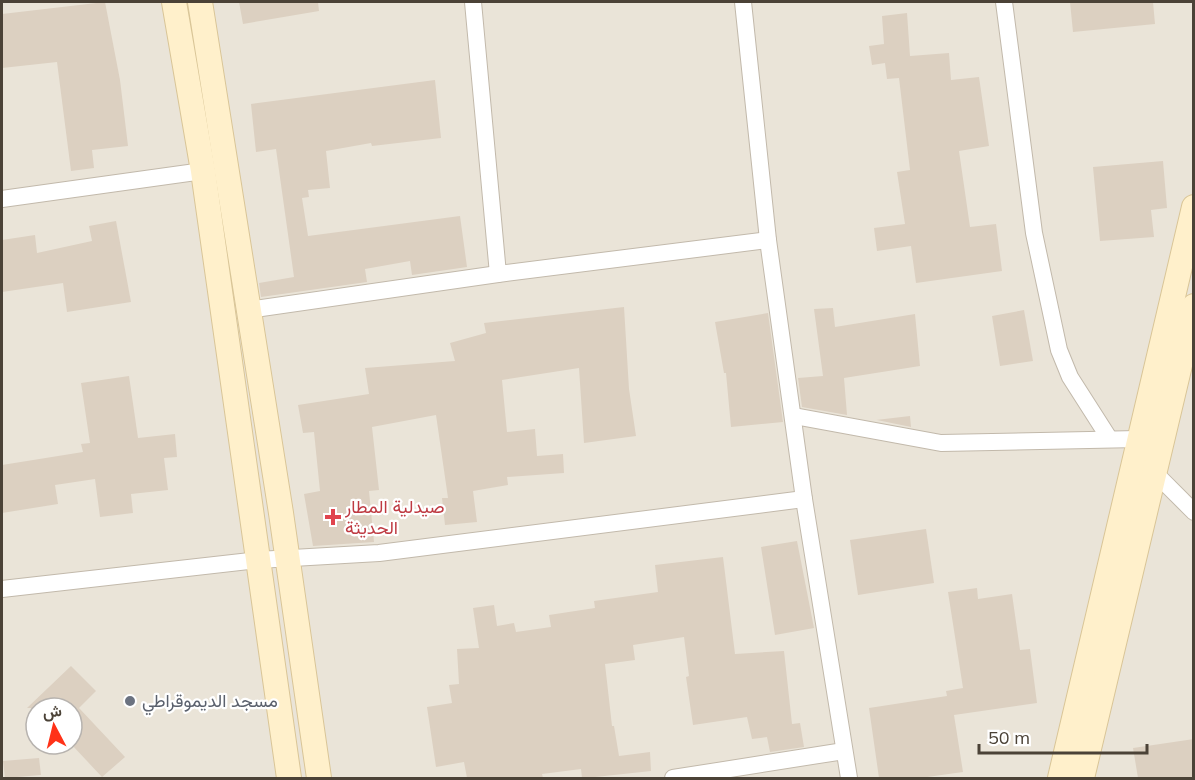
<svg xmlns="http://www.w3.org/2000/svg" width="1195" height="780" font-family="Mulish,Vazirmatn,sans-serif">
<style>
.residential{fill:#eae4d8;fill-rule:evenodd}
.building{fill:#dcd0c1}
.lines{fill:none;stroke-linecap:round;stroke-linejoin:round}
.street-casing{stroke:#c2b9ab;stroke-width:18}
.secondary-casing{stroke:#d9c597;stroke-width:26}
.street{stroke:#fff;stroke-width:16}
.secondary{stroke:#fff0cb;stroke-width:24}
.health-dot{fill:#e0444e;stroke:#fff;stroke-width:2}
.worship-dot{fill:#6b7280;stroke:#fff;stroke-width:2}
.labels{text-anchor:middle;stroke-width:4.5;stroke-linejoin:round;paint-order:stroke}
.health-label{font-size:18px;fill:#be3a42;stroke:#fff;text-anchor:start}
.worship-label{font-size:18px;fill:#5b616d;stroke:#fff;text-anchor:start}
</style>
<rect width="100%" height="100%" fill="#f6f2ea"/>
<path class="residential" d="M2 2H1193V778H2ZM36 708H72V744H36Z"/>
<g class="building">
<polygon points="105,2 120,80 128,146 92,150 94,168 71,171 57,62 2,68 2,14"/>
<polygon points="239,2 318,2 319,11 243,24"/>
<polygon points="1070,2 1153,2 1155,24 1073,32"/>
<polygon points="907,13 910,56 949,53 951,80 979,77 989,146 959,151 970,227 996,224 1002,271 916,283 911,246 877,251 874,228 905,224 897,172 910,170 899,78 887,79 885,63 872,65 869,46 884,44 882,16"/>
<polygon points="435,80 441,138 372,146 371,143 326,151 330,188 308,190 309,197 302,198 308,236 460,216 467,267 412,275 410,261 365,269 367,282 261,297 259,283 294,277 276,149 256,152 251,104"/>
<polygon points="1163,161 1167,208 1151,210 1154,237 1100,241 1093,167"/>
<polygon points="116,221 131,302 67,312 63,283 2,292 2,240 35,235 37,253 92,241 89,226"/>
<polygon points="624,307 629,389 636,436 584,443 579,368 502,380 507,432 535,429 537,456 563,454 564,473 507,477 508,485 473,491 477,522 445,525 442,498 448,498 436,415 372,427 379,490 369,491 374,542 313,546 304,494 320,491 314,432 303,433 298,405 369,394 365,368 455,361 450,343 486,333 484,323"/>
<polygon points="833,308 835,327 915,314 920,366 844,378 847,415 802,407 798,378 823,376 814,309"/>
<polygon points="1024,310 1033,361 1000,366 992,316"/>
<polygon points="768,313 783,422 731,427 726,373 724,373 715,322"/>
<polygon points="129,376 138,438 175,434 177,457 164,458 168,490 131,494 133,513 100,517 95,479 55,485 58,504 2,513 2,465 83,452 81,444 90,443 81,383"/>
<polygon points="910,416 911,427 877,420 876,420"/>
<polygon points="926,529 934,583 858,595 850,540"/>
<polygon points="797,541 814,628 775,635 761,547"/>
<polygon points="723,557 735,654 784,651 792,724 800,723 804,747 770,752 767,737 752,739 747,717 693,725 686,677 689,676 684,637 633,645 635,660 605,664 612,726 614,726 619,756 650,752 651,771 586,778 582,778 581,769 542,774 543,778 467,778 464,762 436,767 427,707 452,703 449,685 459,684 457,649 479,648 473,608 494,605 497,626 514,623 516,632 551,627 549,615 595,608 594,601 658,592 655,565"/>
<polygon points="977,588 978,599 1012,594 1020,650 1030,649 1037,703 954,715 963,772 920,778 879,778 869,708 947,696 946,691 963,688 948,592"/>
<polygon points="71,666 96,691 79,708 125,757 102,777 72,745 72,708 27,708"/>
<polygon points="1194,739 1194,778 1138,778 1133,748"/>
<polygon points="39,758 41,775 5,778 3,761"/>
</g>
<g class="lines">
<g class="street-casing">
<g id="street">
<polyline points="473,2 498,274"/>
<polyline points="743,2 768,240 804,499 849,778"/>
<polyline points="1004,2 1034,233 1059,350 1070,377 1109,438"/>
<polyline points="2,199 203,171"/>
<polyline points="248,310 498,274 768,240"/>
<polyline points="794,416 941,443 1138,439"/>
<polyline points="1155,473 1194,512"/>
<polyline points="2,589 258,560 379,553 804,499"/>
<polyline points="673,778 844,751"/>
</g>
</g>
<g class="secondary-casing">
<g id="secondary">
<polyline points="174,2 203,171 289,778"/>
<polyline points="200,2 281,513 319,778"/>
<polyline points="1060,778 1194,207"/>
<polyline points="1082,778 1194,306"/>
</g>
</g>
<use href="#street" class="street"/>
<use href="#secondary" class="secondary"/>
</g>
<path class="health-dot" d="M330 508h6v6h6v6h-6v6h-6v-6h-6v-6h6z"/>
<circle class="worship-dot" cx="130" cy="701" r="6"/>
<g class="labels">
<g class="health-label">
<text x="345" y="513">صيدلية المطار<tspan x="345" dy="21">الحديثة</tspan></text>
</g>
<g class="worship-label">
<text x="142" y="707">مسجد الديموقراطي</text>
</g>
</g>
<rect width="1195" height="780" fill="none" stroke="#4b4237" stroke-width="6"/>
<g transform="translate(54 726) rotate(353)"><circle r="28" fill="#ffffff" stroke="#b7b3af" stroke-width="1.5"/>
<path d="M0-4.5L10 22L0 15L-10 22Z" fill="#ff3218"/>
<text y="-9" font-size="16" font-weight="bold" text-anchor="middle" fill="#4b4237">ش</text>
</g>
<path d="M979 744v9h168v-9" fill="none" stroke="#4b4237" stroke-width="3"/>
<text x="988" y="744" font-size="18" fill="#4b4237" stroke="#ffffff" stroke-width="4.5" paint-order="stroke">50 m</text>
</svg>
